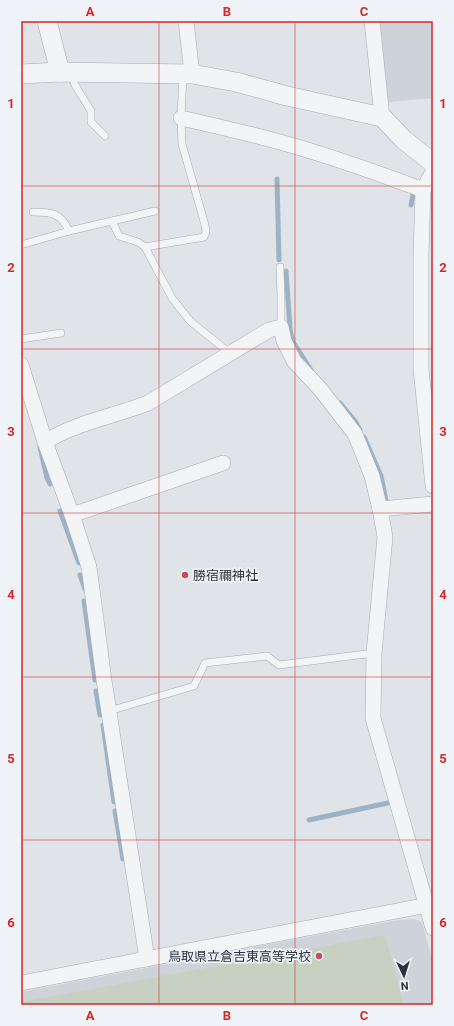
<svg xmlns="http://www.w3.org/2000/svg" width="454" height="1026" font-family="Roboto,'Noto Sans JP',sans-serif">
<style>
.built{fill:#ced3da}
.park{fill:#c6d1c2}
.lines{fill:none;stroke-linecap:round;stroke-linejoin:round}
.stream{stroke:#9db3c5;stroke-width:5}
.service-casing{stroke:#a6aab2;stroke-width:8}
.minor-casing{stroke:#a6aab2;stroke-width:16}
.tertiary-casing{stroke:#a6aab2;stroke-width:20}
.service{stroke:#f2f4f6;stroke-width:7}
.minor{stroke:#f2f4f6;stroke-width:15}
.tertiary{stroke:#f2f4f6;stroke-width:19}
.grid{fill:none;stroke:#d62828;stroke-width:1;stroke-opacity:0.55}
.poi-dot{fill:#c44d65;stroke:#eff2f6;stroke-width:1.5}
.labels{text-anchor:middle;stroke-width:3.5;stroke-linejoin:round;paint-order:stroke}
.poi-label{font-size:13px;fill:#2a323e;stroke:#eff2f6;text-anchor:start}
.neatline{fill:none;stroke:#d62828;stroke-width:1.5}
.grid-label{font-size:13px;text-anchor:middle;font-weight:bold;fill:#d62828}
</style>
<rect width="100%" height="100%" fill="#e0e3e8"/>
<g class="built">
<polygon points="378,21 433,21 433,98 388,102"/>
<polygon points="414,919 422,922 433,963 433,1005 21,1005 21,992 244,949 392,921"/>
</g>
<polygon class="park" points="385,935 404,1005 21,1005 21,1002"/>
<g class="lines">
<g class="stream">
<polyline points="277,179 279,260"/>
<polyline points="411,205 414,190"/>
<polyline points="286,271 290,329 293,342 311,370"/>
<polyline points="340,403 355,421 360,430"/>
<polyline points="364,437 381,476 386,501"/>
<polyline points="40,447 47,478 50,484"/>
<polyline points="60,511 79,563"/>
<polyline points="80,575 85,589"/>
<polyline points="84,601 95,680"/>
<polyline points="96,691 100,715"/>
<polyline points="103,725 114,802"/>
<polyline points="115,811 123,859"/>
<polyline points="309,820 388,803"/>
</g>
<g class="service-casing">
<g id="service">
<polyline points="72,73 75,85 91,111 91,122 105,136"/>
<path d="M33 212C52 212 61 213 69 231"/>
<polyline points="112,221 119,236 138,242 145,247 204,237 206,232 205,225 182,144 181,118 183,74"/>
<polyline points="21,245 69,231 155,211"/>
<polyline points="145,247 172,298 190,321 231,354"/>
<polyline points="280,267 281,296 281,327"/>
<polyline points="21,339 61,333"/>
<polyline points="109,711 194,686 205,663 267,656 279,665 374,653"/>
</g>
</g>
<g class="minor-casing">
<g id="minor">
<polyline points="186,21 192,74"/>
<polyline points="372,21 382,117"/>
<path d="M181 118C216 126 252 134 287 144 333 157 378 173 423 190"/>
<polyline points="433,172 423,190 421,256 421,369 433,486"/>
<polyline points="21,365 45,442 72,515 89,567 104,680 147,959"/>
<path d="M45 442C74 423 115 416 148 403L269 330 281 327 284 341 294 361 321 390 355 434 372 476 380 509 385 537 374 653 373 718 433 928"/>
<polyline points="380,509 433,504"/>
<polyline points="72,515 223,463"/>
<polyline points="21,983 433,904"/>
</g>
</g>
<g class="tertiary-casing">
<g id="tertiary">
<polyline points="47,21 60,72"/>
<polyline points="21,74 60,72 192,74 236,82 287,96 382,117 404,140 433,163"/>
</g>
</g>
<use href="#service" class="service"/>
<use href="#minor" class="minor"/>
<use href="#tertiary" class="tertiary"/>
</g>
<path class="grid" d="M159 21V1005M295 21V1005M21 186H433M21 349H433M21 513H433M21 677H433M21 840H433"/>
<g class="poi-dot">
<circle cx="185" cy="575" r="4"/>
<circle cx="319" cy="956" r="4"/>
</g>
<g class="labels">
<g class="poi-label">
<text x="193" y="580">勝宿禰神社</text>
<text x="311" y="961" text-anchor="end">鳥取県立倉吉東高等学校</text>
</g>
</g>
<rect width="454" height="1026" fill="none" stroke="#eff2f6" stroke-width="44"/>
<g transform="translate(404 976) rotate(176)" stroke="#eff2f6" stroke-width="3" paint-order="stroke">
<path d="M0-3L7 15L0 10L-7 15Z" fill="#2a323e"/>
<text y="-6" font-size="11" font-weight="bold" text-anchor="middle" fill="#2a323e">N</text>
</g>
<rect x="22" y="22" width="410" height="982" class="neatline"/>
<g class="grid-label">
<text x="90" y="16">A</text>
<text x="227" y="16">B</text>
<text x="364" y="16">C</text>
<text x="11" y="108">1</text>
<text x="443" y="108">1</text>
<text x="11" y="272">2</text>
<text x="443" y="272">2</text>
<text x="11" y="436">3</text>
<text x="443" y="436">3</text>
<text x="11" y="599">4</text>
<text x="443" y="599">4</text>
<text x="11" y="763">5</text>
<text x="443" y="763">5</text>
<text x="11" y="927">6</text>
<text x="443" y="927">6</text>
<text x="90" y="1020">A</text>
<text x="227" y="1020">B</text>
<text x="364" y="1020">C</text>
</g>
</svg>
